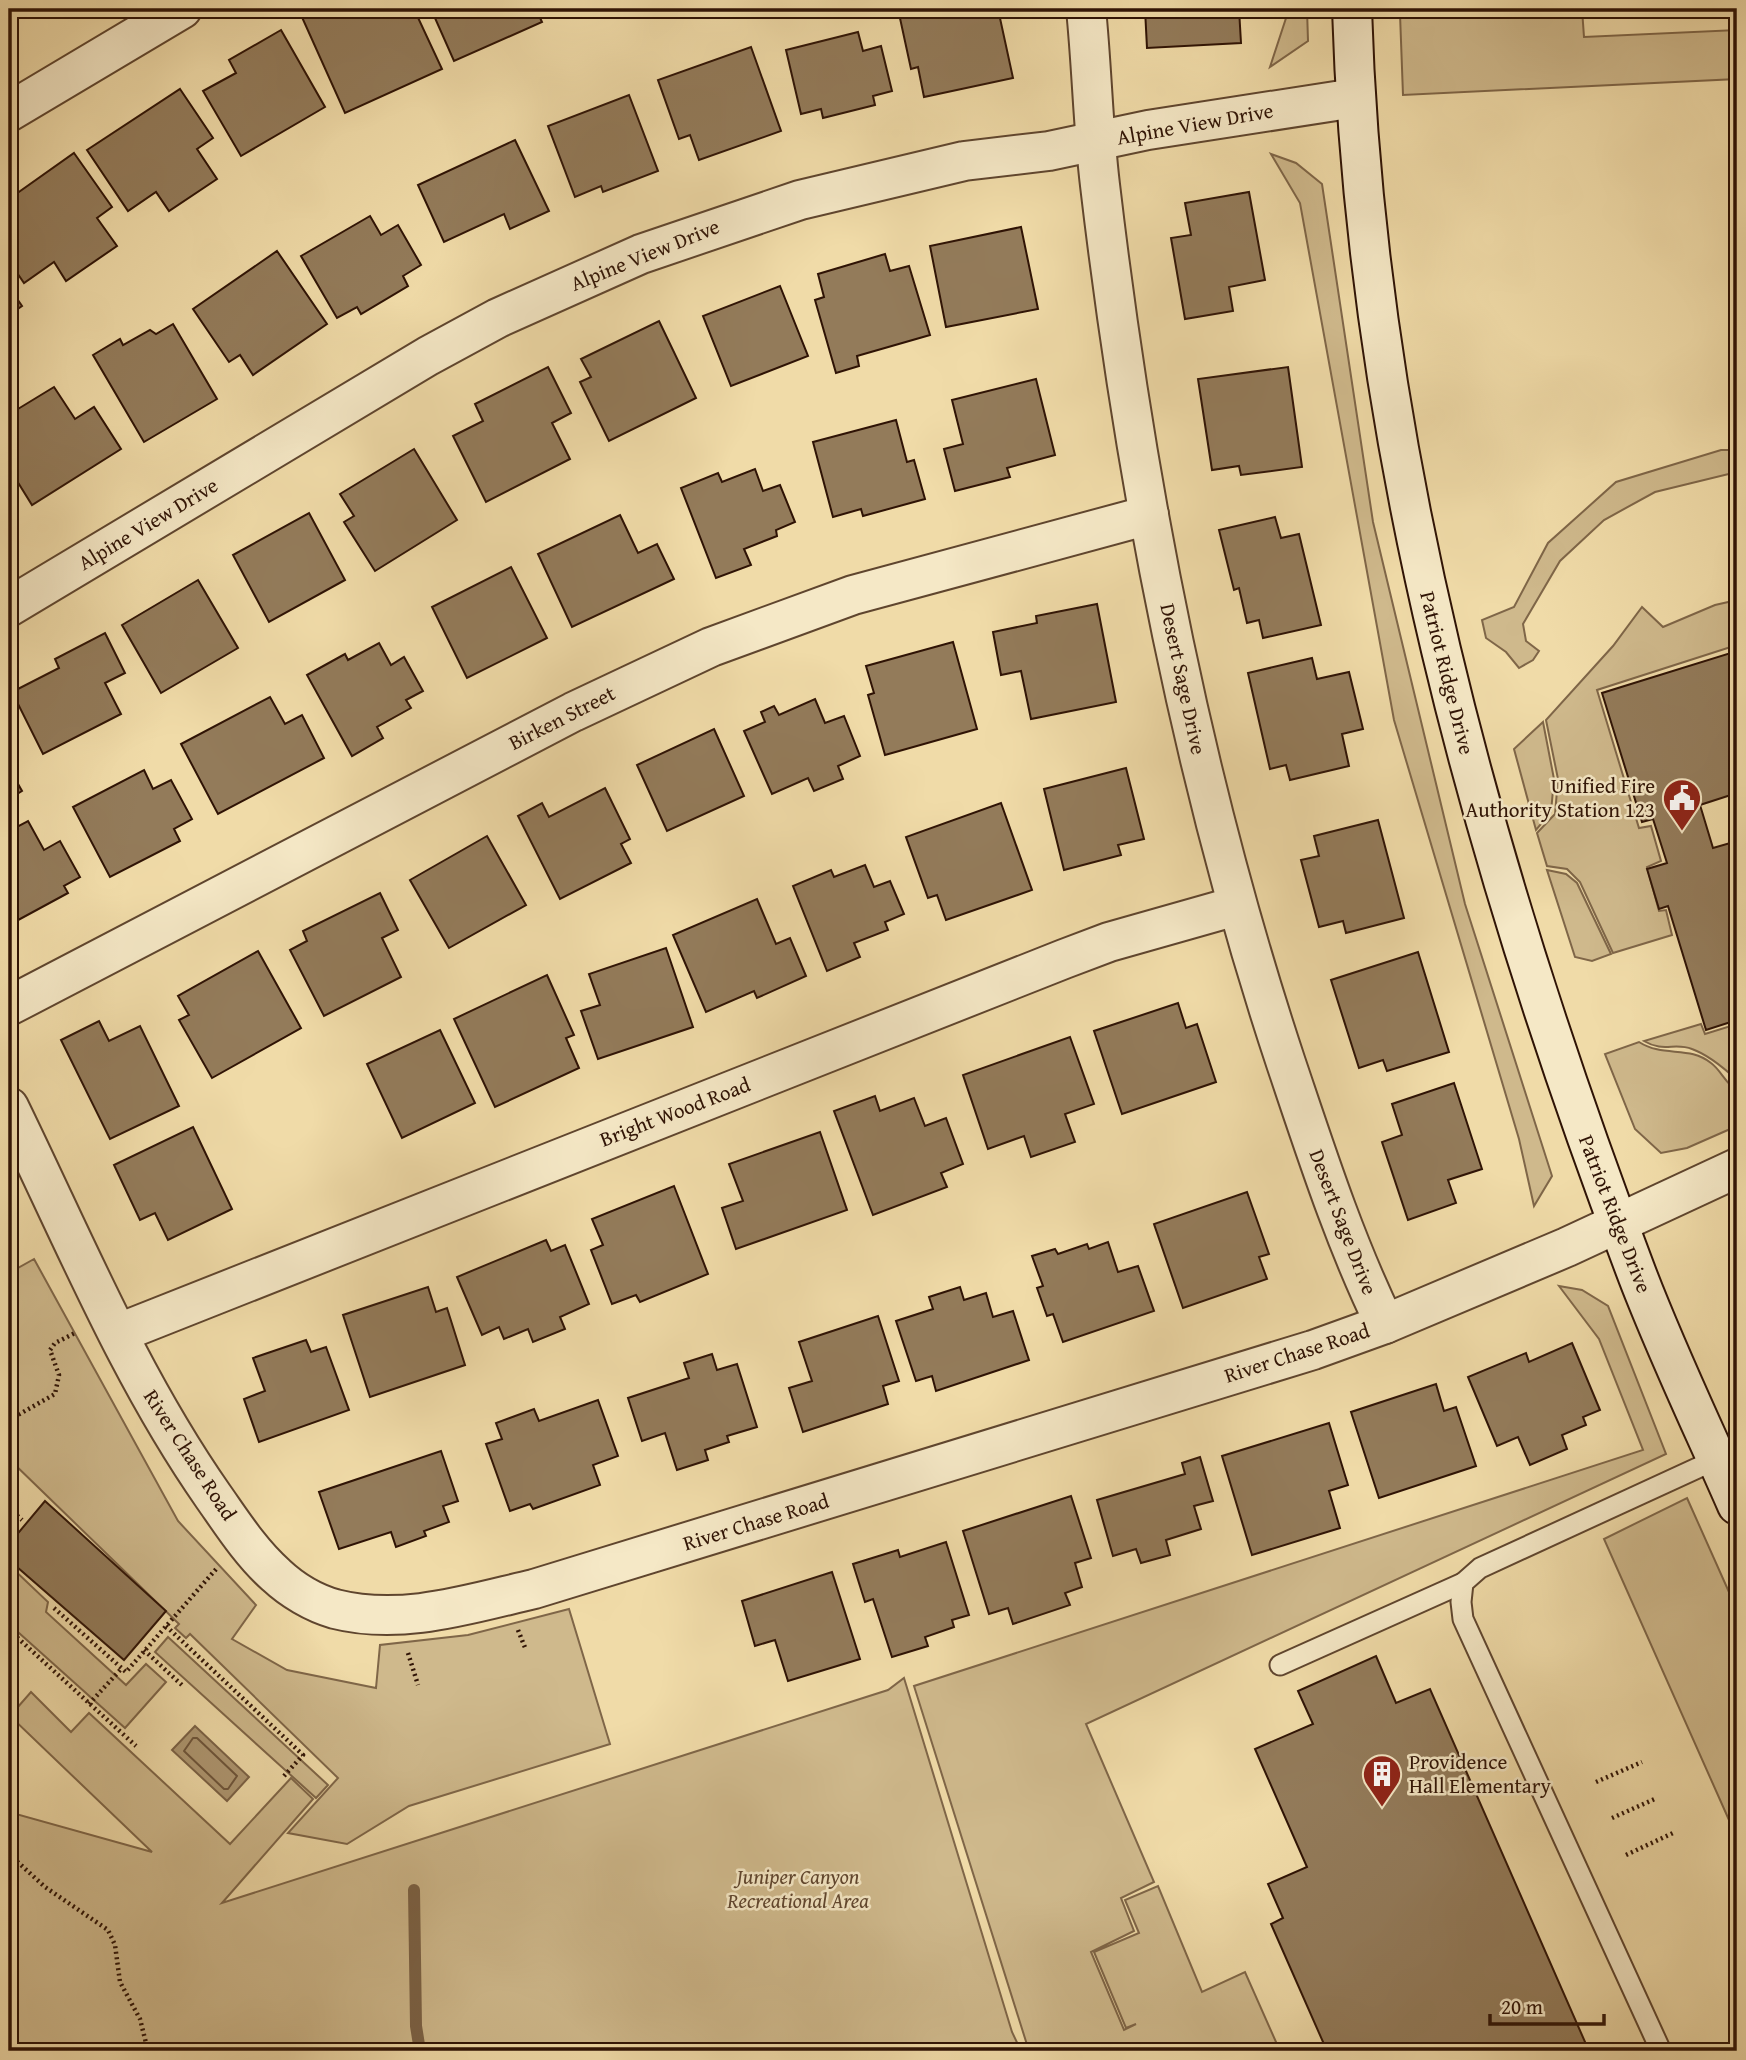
<svg xmlns="http://www.w3.org/2000/svg" width="1746" height="2060" font-family="'Gentium Book Plus',serif">
<style>
.green{fill:#cfb98c;stroke:#7f6648;stroke-width:2}
.water{fill:#ae9771;stroke:#7b6246;stroke-width:2}
.lines{fill:none;stroke-linecap:round;stroke-linejoin:round}
.shore{stroke:#6e553b;stroke-width:2}
.stream{stroke:#7b6246;stroke-width:12}
.building{fill:#937b5a;stroke:#2f1305;stroke-width:2}
.lane-casing{stroke:#5f452e;stroke-width:23}
.street-casing{stroke:#5f452e;stroke-width:42}
.secondary-casing{stroke:#2f1305;stroke-width:42}
.path{stroke:#2f1305;stroke-width:4.5;stroke-dasharray:2 3.5;stroke-linecap:butt}
.lane{stroke:#f5e8c6;stroke-width:19}
.street{stroke:#f5e8c6;stroke-width:38}
.secondary{stroke:#f5e8c6;stroke-width:38}
.labels{text-anchor:middle;stroke-width:5;stroke-linejoin:round;paint-order:stroke}
.street-label{font-size:21px;fill:#2f1305;stroke:#f5e8c6}
.poi-label{font-size:21px;fill:#2f1305;stroke:#f5e8c6;text-anchor:end}
.park-label{font-size:21px;font-style:italic;fill:#5f452e;stroke:#f5e8c6}
</style>
<rect width="100%" height="100%" fill="#f0dba8"/>
<filter id="stains"><feTurbulence type="fractalNoise" baseFrequency=".00286" numOctaves="4"/><feColorMatrix values="0 0 0 0 .2 0 0 0 0 .09 0 0 0 0 .02 0 0 0 .5 -.17"/></filter>
<radialGradient id="worn" r=".72"><stop offset=".6" stop-color="#630" stop-opacity="0"/><stop offset="1" stop-color="#630" stop-opacity=".3"/></radialGradient>
<g class="green">
<polygon points="1289,9 1307,9 1308,41 1270,67"/>
<polygon points="1472,9 1582,9 1584,37 1737,30 1737,79 1403,95 1400,14"/>
<polygon points="1271,154 1296,163 1322,184 1373,522 1465,904 1552,1176 1534,1206 1519,1139 1394,720 1300,203"/>
<polygon points="1721,450 1737,450 1737,472 1655,492 1604,520 1560,561 1523,624 1526,641 1539,651 1533,660 1519,668 1506,652 1486,638 1482,620 1514,607 1548,543 1616,482"/>
<polygon points="1737,600 1737,645 1597,690 1639,828 1651,826 1661,861 1647,867 1659,911 1666,910 1672,935 1613,953 1580,882 1567,869 1547,866 1537,833 1555,814 1558,779 1546,720 1613,646 1642,607 1663,627 1715,605"/>
<polygon points="1543,722 1554,779 1551,812 1536,830 1514,749"/>
<polygon points="1547,870 1566,874 1577,883 1611,954 1592,961 1575,957"/>
<path d="M1701 1024 1705 1034 1737 1024V1080C1724 1068 1709 1055 1692 1049 1674 1042 1664 1053 1644 1041Z"/>
<path d="M1639 1042C1664 1058 1689 1045 1711 1063 1721 1070 1727 1086 1737 1090V1126L1687 1148 1661 1153 1635 1129 1605 1054Z"/>
<polygon points="34,1259 178,1521 256,1605 232,1639 287,1670 376,1688 380,1645 468,1635 569,1609 610,1744 409,1806 347,1844 288,1833 338,1778 190,1634 186,1638 175,1628 179,1624 9,1459 9,1273"/>
<polygon points="1559,1286 1582,1290 1608,1306 1666,1454 1086,1724 1154,1882 1121,1898 1134,1931 1091,1952 1124,2030 1136,2024 1126,2028 1094,1952 1139,1933 1125,1900 1158,1886 1202,1992 1245,1972 1280,2051 1029,2051 914,1686 1643,1450 1599,1339"/>
<polygon points="1687,1498 1737,1610 1737,1838 1604,1539"/>
<polygon points="9,1565 48,1602 46,1612 126,1685 146,1664 166,1682 125,1728 9,1624"/>
<polygon points="168,1637 328,1785 316,1798 155,1652"/>
<polygon points="904,1678 1012,2032 1021,2051 9,2051 9,1812 152,1852 10,1716 31,1692 71,1732 89,1713 230,1844 291,1778 313,1799 222,1903 888,1690"/>
</g>
<polygon class="water" points="195,1726 249,1777 227,1801 172,1750"/>
<g class="lines">
<polygon class="shore" points="193,1738 197,1738 237,1776 228,1789 224,1789 184,1751"/>
<polyline class="stream" points="414,1890 416,2026 420,2051"/>
</g>
<g class="building">
<polygon points="315,9 414,9 442,69 345,113 301,15"/>
<polygon points="431,9 536,9 542,22 454,61"/>
<polygon points="556,9 583,9 558,15"/>
<polygon points="898,9 998,9 1013,78 924,97 918,67 911,69"/>
<polygon points="1145,9 1239,9 1241,43 1147,48"/>
<polygon points="281,30 325,107 241,156 203,91 236,73 229,60"/>
<polygon points="858,32 863,51 881,46 892,91 873,96 875,105 823,118 821,109 801,114 786,50"/>
<polygon points="751,47 781,131 699,160 690,135 679,139 658,80"/>
<polygon points="180,89 213,138 197,149 217,179 169,211 156,192 128,211 87,150"/>
<polygon points="629,95 658,171 603,192 601,186 575,197 548,126"/>
<polygon points="515,140 549,211 510,229 504,214 444,242 418,185"/>
<polygon points="74,153 112,207 97,218 117,246 66,281 54,262 24,283 9,261 9,199"/>
<polygon points="1249,192 1265,280 1229,287 1233,311 1185,319 1171,238 1191,235 1185,203"/>
<polygon points="370,216 381,235 398,225 421,265 403,276 408,286 361,314 357,307 337,318 301,256"/>
<polygon points="1021,227 1038,309 946,327 930,246"/>
<polygon points="277,251 327,324 253,375 240,355 229,362 193,309"/>
<polygon points="885,254 890,271 909,266 930,335 857,356 859,366 836,373 815,300 824,297 818,274"/>
<polygon points="780,286 808,356 731,386 703,316"/>
<polygon points="9,287 22,306 9,315"/>
<polygon points="659,321 696,398 609,441 580,382 591,377 581,359"/>
<polygon points="173,324 217,399 144,442 93,355 120,339 123,345 150,330 156,334"/>
<polygon points="548,367 571,413 552,423 570,459 486,502 453,436 483,421 475,404"/>
<polygon points="1288,367 1302,467 1241,475 1239,466 1212,470 1198,379"/>
<polygon points="1036,379 1055,455 1007,468 1010,477 955,491 944,449 963,444 952,400"/>
<polygon points="54,387 75,419 94,407 121,449 32,505 9,468 9,406 13,412"/>
<polygon points="896,420 907,462 914,460 925,499 863,516 861,509 833,517 813,442"/>
<polygon points="414,449 457,520 375,571 344,522 354,516 340,494"/>
<polygon points="755,469 763,491 780,485 795,522 776,530 777,536 744,549 751,565 716,578 681,488 718,473 722,482"/>
<polygon points="309,513 345,580 269,622 233,555"/>
<polygon points="620,515 638,553 657,544 674,579 572,627 538,554"/>
<polygon points="1275,517 1281,538 1299,534 1321,625 1263,638 1259,620 1247,623 1239,588 1234,590 1219,530"/>
<polygon points="511,567 547,638 467,678 432,607"/>
<polygon points="198,580 238,648 161,693 122,625"/>
<polygon points="1097,604 1116,702 1031,719 1021,671 1001,675 993,632 1037,623 1036,616"/>
<polygon points="105,633 125,673 105,683 121,714 43,754 12,692 59,668 55,659"/>
<polygon points="953,642 977,729 885,755 868,695 874,693 866,666"/>
<polygon points="379,643 391,665 404,657 423,691 406,700 411,708 377,727 383,738 352,756 307,675 345,654 348,660"/>
<polygon points="1737,651 1737,793 1700,805 1713,848 1737,841 1737,1020 1706,1030 1668,906 1659,909 1647,869 1667,863 1653,819 1642,822 1602,693"/>
<polygon points="1312,658 1317,679 1349,672 1363,729 1342,734 1349,766 1290,780 1286,765 1270,769 1248,673"/>
<polygon points="270,697 285,724 302,715 324,758 218,814 181,744"/>
<polygon points="815,699 825,723 844,716 860,756 838,766 843,779 814,791 808,778 772,794 744,731 765,722 761,712 774,706 779,715"/>
<polygon points="714,729 744,796 667,831 637,765"/>
<polygon points="9,768 22,791 9,799"/>
<polygon points="1126,768 1144,839 1118,845 1121,855 1064,870 1044,789"/>
<polygon points="144,770 153,789 171,780 192,819 174,829 180,841 110,877 73,807"/>
<polygon points="605,788 630,839 621,844 631,863 560,899 518,816 542,803 549,817"/>
<polygon points="1001,803 1032,890 946,920 937,895 928,898 906,837"/>
<polygon points="1378,820 1404,918 1346,933 1343,921 1319,927 1301,860 1319,856 1314,836"/>
<polygon points="28,821 44,850 60,841 80,877 64,886 68,893 9,925 9,831"/>
<polygon points="487,836 526,905 449,948 410,880"/>
<polygon points="865,865 874,887 890,881 904,914 885,922 888,930 854,943 860,957 827,971 793,886 831,870 834,877"/>
<polygon points="380,893 398,930 382,938 401,977 324,1016 290,950 307,941 303,931"/>
<polygon points="757,899 776,944 790,938 806,976 757,998 754,991 706,1012 673,935"/>
<polygon points="666,948 693,1027 598,1059 581,1011 600,1005 589,974"/>
<polygon points="258,951 301,1028 212,1078 179,1020 189,1015 178,996"/>
<polygon points="1418,952 1449,1052 1387,1071 1383,1060 1359,1068 1331,980"/>
<polygon points="547,975 574,1035 566,1038 579,1068 495,1107 454,1019"/>
<polygon points="1178,1003 1186,1028 1197,1024 1216,1082 1122,1114 1094,1031"/>
<polygon points="99,1021 109,1041 140,1026 179,1106 110,1139 61,1040"/>
<polygon points="440,1030 475,1103 402,1138 367,1064"/>
<polygon points="1070,1037 1094,1104 1065,1114 1075,1142 1031,1157 1024,1136 988,1149 963,1075"/>
<polygon points="1454,1083 1482,1169 1448,1180 1456,1203 1408,1220 1382,1142 1402,1135 1392,1104"/>
<polygon points="875,1096 880,1111 914,1098 925,1126 946,1118 963,1164 941,1173 947,1187 873,1215 834,1111"/>
<polygon points="193,1127 232,1209 168,1240 155,1213 140,1220 114,1165"/>
<polygon points="820,1132 847,1210 736,1249 722,1208 743,1201 729,1164"/>
<polygon points="674,1186 708,1274 640,1302 636,1295 612,1304 591,1250 603,1245 592,1219"/>
<polygon points="1247,1192 1269,1254 1259,1257 1267,1279 1183,1308 1154,1224"/>
<polygon points="546,1240 551,1251 565,1245 589,1304 560,1317 565,1329 533,1342 528,1329 504,1339 499,1327 482,1335 457,1277"/>
<polygon points="1108,1242 1118,1272 1138,1266 1154,1311 1063,1342 1053,1314 1047,1316 1037,1288 1043,1286 1032,1256 1055,1249 1058,1254 1087,1244 1089,1249"/>
<polygon points="428,1287 436,1312 447,1308 465,1365 370,1397 343,1315"/>
<polygon points="960,1287 964,1300 986,1293 993,1317 1013,1311 1029,1360 936,1391 932,1376 916,1381 896,1321 933,1309 929,1297"/>
<polygon points="878,1316 899,1381 883,1386 888,1404 803,1432 789,1388 812,1381 799,1342"/>
<polygon points="306,1340 311,1352 326,1347 349,1410 259,1442 244,1399 265,1391 253,1358"/>
<polygon points="1572,1343 1600,1410 1583,1417 1586,1425 1562,1435 1567,1449 1530,1465 1518,1437 1497,1446 1468,1377 1526,1353 1529,1362"/>
<polygon points="712,1354 717,1370 737,1364 757,1427 727,1436 729,1442 705,1450 708,1460 677,1470 665,1433 642,1441 628,1398 689,1378 684,1363"/>
<polygon points="1436,1384 1444,1411 1456,1407 1476,1466 1379,1498 1351,1412"/>
<polygon points="598,1400 618,1456 593,1465 600,1485 533,1509 530,1504 510,1511 486,1444 502,1439 496,1423 534,1409 539,1421"/>
<polygon points="1329,1423 1348,1485 1329,1491 1340,1528 1252,1555 1222,1456"/>
<polygon points="441,1451 458,1501 443,1506 449,1522 424,1531 426,1536 396,1547 391,1532 339,1549 319,1492"/>
<polygon points="1200,1457 1213,1501 1194,1506 1201,1529 1166,1540 1170,1555 1141,1563 1136,1549 1113,1556 1097,1500 1185,1474 1182,1463"/>
<polygon points="1071,1496 1091,1558 1075,1563 1082,1587 1065,1593 1070,1605 1013,1624 1008,1608 989,1614 963,1531"/>
<polygon points="45,1501 166,1611 124,1660 9,1560 9,1544"/>
<polygon points="946,1542 969,1615 952,1620 954,1627 925,1637 928,1646 892,1657 873,1599 865,1602 853,1564 898,1550 900,1557"/>
<polygon points="832,1572 860,1659 788,1681 775,1640 755,1646 742,1601"/>
<polygon points="1376,1656 1396,1703 1430,1689 1589,2051 1327,2051 1271,1924 1283,1918 1268,1884 1307,1867 1255,1749 1313,1724 1298,1691"/>
</g>
<g class="lines">
<g class="lane-casing">
<g id="lane">
<polyline points="1280,1665 1463,1583"/>
<polyline points="1661,2051 1463,1619 1461,1602 1463,1583 1480,1568 1717,1459"/>
</g>
</g>
<g class="street-casing">
<g id="street">
<path d="M1086 9C1092 68 1093 127 1100 185 1135 482 1192 780 1286 1063 1316 1152 1344 1240 1385 1324"/>
<polyline points="9,112 182,9"/>
<polyline points="9,607 428,356 498,318 641,254 800,200 964,161 1049,151 1148,130 1355,98"/>
<polyline points="9,1006 573,712 711,647 853,595 1149,515"/>
<path d="M9 1107C73 1238 129 1376 213 1496 232 1523 251 1553 276 1575 292 1590 314 1603 335 1609 402 1626 469 1604 534 1589L1313 1350 1385 1324 1567 1247 1737 1168"/>
<polyline points="119,1333 1064,959 1109,942 1236,906"/>
</g>
</g>
<g class="secondary-casing">
<path id="secondary" d="M1352 9C1365 442 1482 865 1635 1269 1665 1349 1703 1427 1737 1505"/>
</g>
<g class="path">
<polyline points="9,1420 55,1394 59,1375 50,1350 55,1343 75,1333"/>
<polyline points="9,1508 22,1520"/>
<polyline points="54,1608 126,1672 217,1568"/>
<polyline points="166,1626 303,1755 284,1776"/>
<polyline points="9,1630 136,1746"/>
<polyline points="518,1630 526,1650"/>
<polyline points="144,1650 184,1687"/>
<polyline points="408,1653 418,1685"/>
<polyline points="89,1704 122,1668"/>
<polyline points="1596,1782 1642,1762"/>
<polyline points="1612,1818 1657,1798"/>
<polyline points="9,1854 45,1887 108,1930 115,1945 120,1982 140,2019 148,2051"/>
<polyline points="1626,1855 1673,1833"/>
</g>
<use href="#lane" class="lane"/>
<use href="#street" class="street"/>
<use href="#secondary" class="secondary"/>
</g>
<defs>
<g id="civic-pin" transform="scale(2.0125)"><path d="M0 17L-7.5 6A9.5 9.5 0 1 1 7.5 6Z" fill="#8f2418" stroke="#f5e8c6"/><path d="M-.6-6.5H3V-4.5H.6V-3L4-1V1h2V6H-6V1h2V-1L-.6-3ZM-1.2 2.5V6h2.4V2.5Z" fill="#fff"/></g>
<g id="building-pin" transform="scale(2.0125)"><path d="M0 17L-7.5 6A9.5 9.5 0 1 1 7.5 6Z" fill="#8f2418" stroke="#f5e8c6"/><path d="M-4-6H4V6H1V3H-1V6H-4ZM-2.5-4.3h1.7v1.8h-1.7ZM.8-4.3h1.7v1.8H.8ZM-2.5-1h1.7V.8h-1.7ZM.8-1h1.7V.8H.8Z" fill="#fff"/></g>
</defs>
<g fill-rule="evenodd">
<use href="#civic-pin" x="1682" y="798"/>
<use href="#building-pin" x="1382" y="1774"/>
</g>
<g class="labels">
<g class="street-label">
<text transform="translate(1195 124) rotate(-10)" y="7">Alpine View Drive</text>
<text transform="translate(645 255) rotate(-22)" y="7">Alpine View Drive</text>
<text transform="translate(148 524) rotate(-31)" y="7">Alpine View Drive</text>
<text transform="translate(1447 673) rotate(76)" y="7">Patriot Ridge Drive</text>
<text transform="translate(1183 679) rotate(78)" y="7">Desert Sage Drive</text>
<text transform="translate(562 718) rotate(-27)" y="7">Birken Street</text>
<text transform="translate(675 1112) rotate(-21)" y="7">Bright Wood Road</text>
<text transform="translate(1615 1214) rotate(69)" y="7">Patriot Ridge Drive</text>
<text transform="translate(1343 1222) rotate(69)" y="7">Desert Sage Drive</text>
<text transform="translate(1297 1353) rotate(-18)" y="7">River Chase Road</text>
<text transform="translate(190 1455) rotate(57)" y="7">River Chase Road</text>
<text transform="translate(756 1522) rotate(-17)" y="7">River Chase Road</text>
</g>
<g class="poi-label">
<text x="1655" y="793">Unified Fire<tspan x="1655" dy="24">Authority Station 123</tspan></text>
<text x="1409" y="1769" text-anchor="start">Providence<tspan x="1409" dy="24">Hall Elementary</tspan></text>
</g>
<g class="park-label">
<text x="798" y="1884">Juniper Canyon<tspan x="798" dy="24">Recreational Area</tspan></text>
</g>
</g>
<rect width="1746" height="2060" fill="none" stroke="#f0dba8" stroke-width="35"/>
<rect x="10" y="10" width="1725" height="2039" fill="none" stroke="#2f1305" stroke-width="3.5"/>
<rect x="18" y="18" width="1711" height="2025" fill="none" stroke="#2f1305" stroke-width="2"/>
<path d="M1490 2014v10h114v-10" fill="none" stroke="#2f1305" stroke-width="3.5"/>
<text x="1501" y="2014" font-size="21" fill="#2f1305" stroke="#f5e8c6" stroke-width="5" paint-order="stroke">20 m</text>
<rect width="100%" height="100%" filter="url(#stains)"/>
<rect width="100%" height="100%" fill="url(#worn)"/>
</svg>
